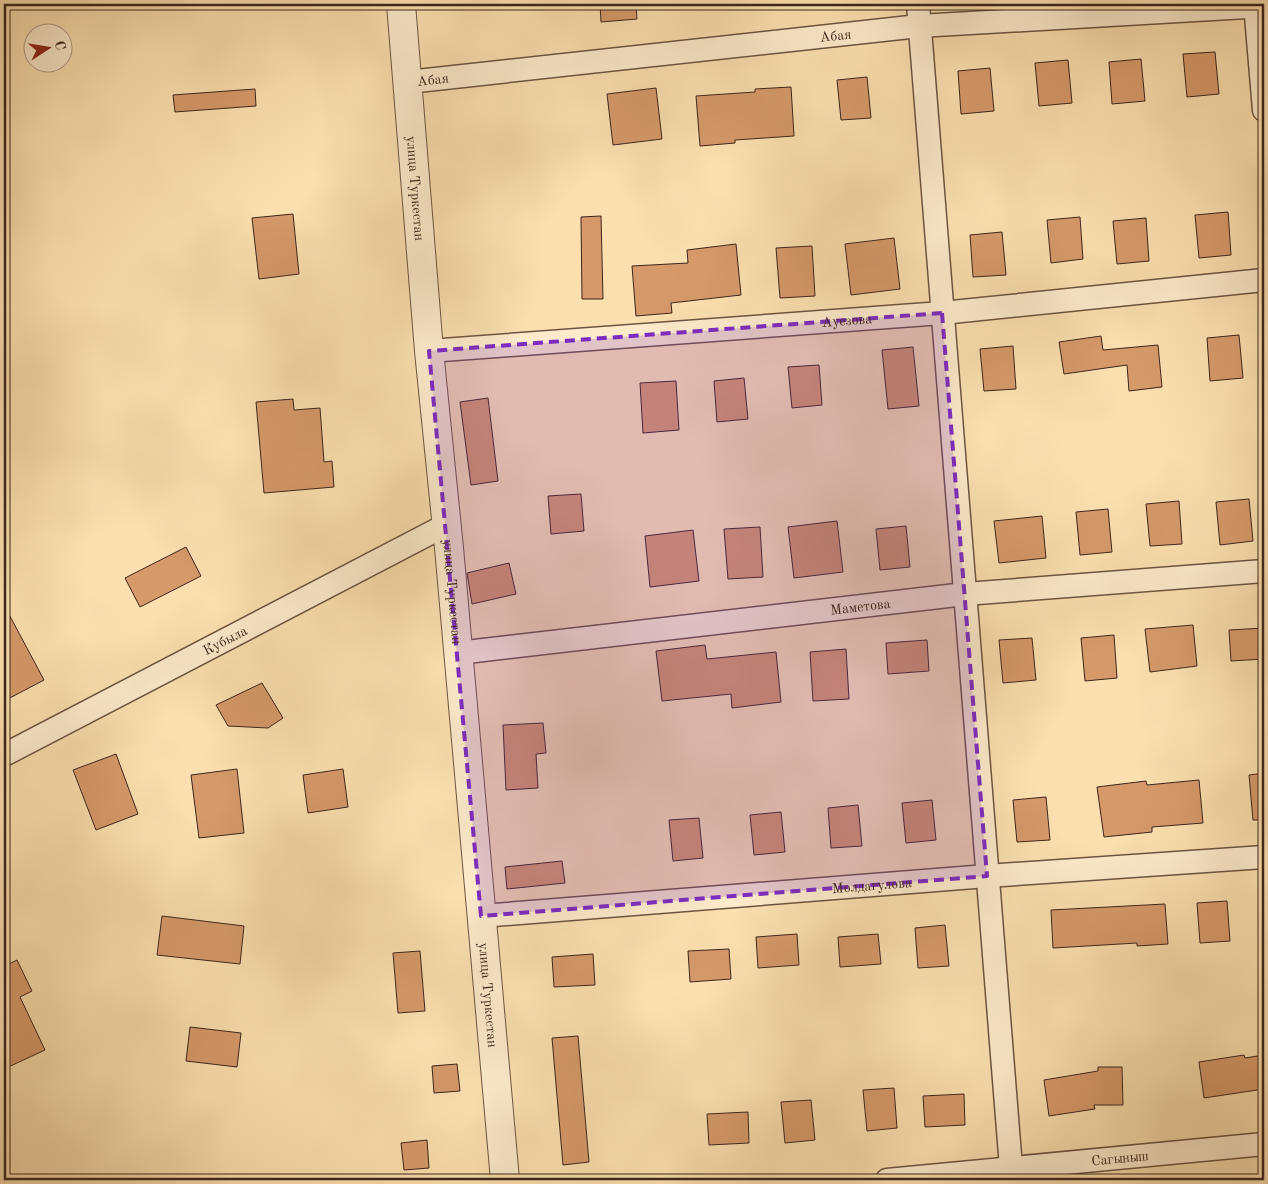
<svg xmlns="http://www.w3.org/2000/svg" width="1268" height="1184" font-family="'Old Standard TT',serif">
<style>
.building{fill:#d5996a;stroke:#3c261c}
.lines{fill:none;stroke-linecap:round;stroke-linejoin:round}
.minor-casing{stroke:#6c5441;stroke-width:25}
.tertiary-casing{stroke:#6c5441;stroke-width:30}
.minor{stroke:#fceacb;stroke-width:22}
.tertiary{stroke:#fceacb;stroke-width:28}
.marked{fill:#7b2cbf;fill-opacity:0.2;stroke:#7b2cbf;stroke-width:4;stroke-dasharray:10 6;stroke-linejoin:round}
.labels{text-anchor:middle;stroke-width:5;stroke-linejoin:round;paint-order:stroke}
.street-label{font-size:14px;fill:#3c261c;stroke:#fceacb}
</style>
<rect width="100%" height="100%" fill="#fbdfaf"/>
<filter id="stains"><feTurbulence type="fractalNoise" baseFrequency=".004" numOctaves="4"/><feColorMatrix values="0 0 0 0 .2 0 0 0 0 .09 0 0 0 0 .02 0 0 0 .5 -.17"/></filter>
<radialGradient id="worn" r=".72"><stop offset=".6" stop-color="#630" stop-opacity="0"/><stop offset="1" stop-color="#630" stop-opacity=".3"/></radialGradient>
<g class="building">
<polygon points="600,4 636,4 637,19 601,22"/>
<polygon points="1215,52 1219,94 1187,97 1183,54"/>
<polygon points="1141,59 1145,101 1112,104 1109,62"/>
<polygon points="1068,60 1072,103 1039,106 1035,63"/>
<polygon points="990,68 994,111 961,114 958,71"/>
<polygon points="867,77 871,118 841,120 837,80"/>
<polygon points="791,87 794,136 735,140 735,143 700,146 696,96 755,92 755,89"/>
<polygon points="656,88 662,139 613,145 607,94"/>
<polygon points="255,89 256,106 175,112 173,95"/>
<polygon points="1228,212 1231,255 1199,258 1195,215"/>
<polygon points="293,214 299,274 259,279 252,218"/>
<polygon points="601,216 603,299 582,299 581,217"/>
<polygon points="1080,217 1083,259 1051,263 1047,220"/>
<polygon points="1146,218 1149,261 1117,264 1113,221"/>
<polygon points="1002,232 1006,275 973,277 970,235"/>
<polygon points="894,238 900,289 851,295 845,244"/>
<polygon points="736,244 741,295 671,303 672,313 636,316 632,266 688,263 687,250"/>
<polygon points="812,246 815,296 780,298 776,248"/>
<polygon points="1239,335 1243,378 1210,381 1207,338"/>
<polygon points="1101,336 1103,350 1158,345 1162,387 1129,391 1127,365 1064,374 1059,342"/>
<polygon points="1013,346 1016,389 984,391 980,349"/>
<polygon points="913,347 919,406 888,409 882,350"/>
<polygon points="819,365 822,405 792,408 788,367"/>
<polygon points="744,378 748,419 717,422 714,381"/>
<polygon points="676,381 679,430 643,433 640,383"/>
<polygon points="488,398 498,481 471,485 460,402"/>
<polygon points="293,399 294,410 320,408 324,462 332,461 334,487 264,493 256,402"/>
<polygon points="581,494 584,531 551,534 548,496"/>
<polygon points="1249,499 1253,541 1220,545 1216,502"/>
<polygon points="1179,501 1182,544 1150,546 1146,504"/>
<polygon points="1108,509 1112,552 1080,555 1076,512"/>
<polygon points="1042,516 1046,558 999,563 994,521"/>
<polygon points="837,521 843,572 794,578 788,527"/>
<polygon points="906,526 910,567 880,570 876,529"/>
<polygon points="760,527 763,577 728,579 724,529"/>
<polygon points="693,530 699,581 650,587 645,536"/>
<polygon points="186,547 201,576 140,607 125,578"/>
<polygon points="509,563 516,594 472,604 467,573"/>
<polygon points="4,605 44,680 4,701"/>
<polygon points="1193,625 1197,666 1150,672 1145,629"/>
<polygon points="1264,628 1264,659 1231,661 1229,630"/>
<polygon points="1114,635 1117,678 1085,681 1081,638"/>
<polygon points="1032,638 1036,680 1003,683 999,640"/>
<polygon points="927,640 929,671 888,674 886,643"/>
<polygon points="705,645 707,659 776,652 781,702 732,708 731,694 662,701 656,651"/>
<polygon points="846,649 849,699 813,701 810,652"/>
<polygon points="262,683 283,718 268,728 228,726 216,705"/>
<polygon points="543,723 546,753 536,754 538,788 506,790 503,725"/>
<polygon points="116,754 138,814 96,830 73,770"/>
<polygon points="237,769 244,833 199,838 191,775"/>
<polygon points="343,769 348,807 308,813 303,775"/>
<polygon points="1264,773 1264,820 1253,820 1249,775"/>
<polygon points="1199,780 1203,823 1152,827 1152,832 1104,837 1097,787 1146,781 1147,785"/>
<polygon points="1046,797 1050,840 1017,842 1013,800"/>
<polygon points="932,800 936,840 906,843 902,803"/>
<polygon points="858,805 862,846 831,848 828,808"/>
<polygon points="781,812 785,852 754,855 750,815"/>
<polygon points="699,818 703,858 673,861 669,820"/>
<polygon points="562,861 565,883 507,889 505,867"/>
<polygon points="1227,901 1230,941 1200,943 1197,903"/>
<polygon points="1165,904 1168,944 1137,946 1137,943 1053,948 1051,910"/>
<polygon points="162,916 244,926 240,964 157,955"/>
<polygon points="945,925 949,966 918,968 915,928"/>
<polygon points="797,934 799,965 758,968 756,937"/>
<polygon points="878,934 881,964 840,967 838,937"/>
<polygon points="729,949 731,979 690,982 688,951"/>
<polygon points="420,951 425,1011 398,1013 393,953"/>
<polygon points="593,954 595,985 554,987 552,957"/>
<polygon points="17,960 32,991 20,997 45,1050 4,1069 4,964 5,966"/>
<polygon points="190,1027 241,1033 237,1067 186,1061"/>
<polygon points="578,1036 589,1162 563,1165 552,1038"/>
<polygon points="1244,1055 1245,1058 1264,1055 1264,1089 1204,1098 1199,1062"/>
<polygon points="457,1064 460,1091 434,1093 432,1066"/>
<polygon points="1098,1067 1122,1067 1123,1105 1094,1105 1095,1109 1049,1116 1044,1080 1098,1071"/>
<polygon points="894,1088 897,1128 867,1131 863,1090"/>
<polygon points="964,1094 965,1125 925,1127 923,1096"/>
<polygon points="811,1100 815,1140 785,1143 781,1102"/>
<polygon points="748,1112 749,1143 709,1145 707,1114"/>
<polygon points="427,1140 429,1168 404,1170 401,1143"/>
</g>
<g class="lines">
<g class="minor-casing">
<g id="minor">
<polyline points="918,4 1012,1180"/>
<polyline points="1255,4 1264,110"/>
<path id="s1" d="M408 82 919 26 1264 6"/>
<path id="s2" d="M429 351 942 313 1264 280"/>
<path id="s3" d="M458 653 965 594 1264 571"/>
<path id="s4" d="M4 755 446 525"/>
<path id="s5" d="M481 916 987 876 1264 857"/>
<path id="s6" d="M887 1180 1264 1144"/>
</g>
</g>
<g class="tertiary-casing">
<g id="tertiary">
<path id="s7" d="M401 4 429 351 449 548 505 1180"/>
</g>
</g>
<use href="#minor" class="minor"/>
<use href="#tertiary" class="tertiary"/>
</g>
<path class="marked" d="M942 313 987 876 481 916 429 351Z"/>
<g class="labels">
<g class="street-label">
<text dy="5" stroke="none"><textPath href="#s1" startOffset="430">Абая</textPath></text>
<text dy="5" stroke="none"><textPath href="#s1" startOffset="25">Абая</textPath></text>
<text dy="5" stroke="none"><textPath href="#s7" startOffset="185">улица Туркестан</textPath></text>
<text dy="5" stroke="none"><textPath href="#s2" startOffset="419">Ауезова</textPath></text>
<text dy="5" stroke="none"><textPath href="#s7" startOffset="590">улица Туркестан</textPath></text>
<text dy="5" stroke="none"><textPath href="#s3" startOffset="405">Маметова</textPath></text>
<text dy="5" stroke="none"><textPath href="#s4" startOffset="249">Кубыла</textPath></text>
<text dy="5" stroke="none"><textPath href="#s5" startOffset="392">Молдагулова</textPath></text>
<text dy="5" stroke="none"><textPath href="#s7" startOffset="995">улица Туркестан</textPath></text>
<text dy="5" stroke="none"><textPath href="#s6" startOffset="234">Сагыныш</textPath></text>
</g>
</g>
<rect width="1268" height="1184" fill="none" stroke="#fbdfaf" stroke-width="20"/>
<rect x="5" y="5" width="1258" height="1174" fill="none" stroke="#3c261c" stroke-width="2.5"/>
<rect x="10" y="10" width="1248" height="1164" fill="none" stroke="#3c261c"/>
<g transform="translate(48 48) rotate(78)"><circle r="24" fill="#fceacb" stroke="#af9c85"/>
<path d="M0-4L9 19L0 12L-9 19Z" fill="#8f2418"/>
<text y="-8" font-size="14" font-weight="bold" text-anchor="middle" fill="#3c261c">С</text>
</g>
<rect width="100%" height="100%" filter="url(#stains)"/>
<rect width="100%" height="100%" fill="url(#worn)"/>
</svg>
